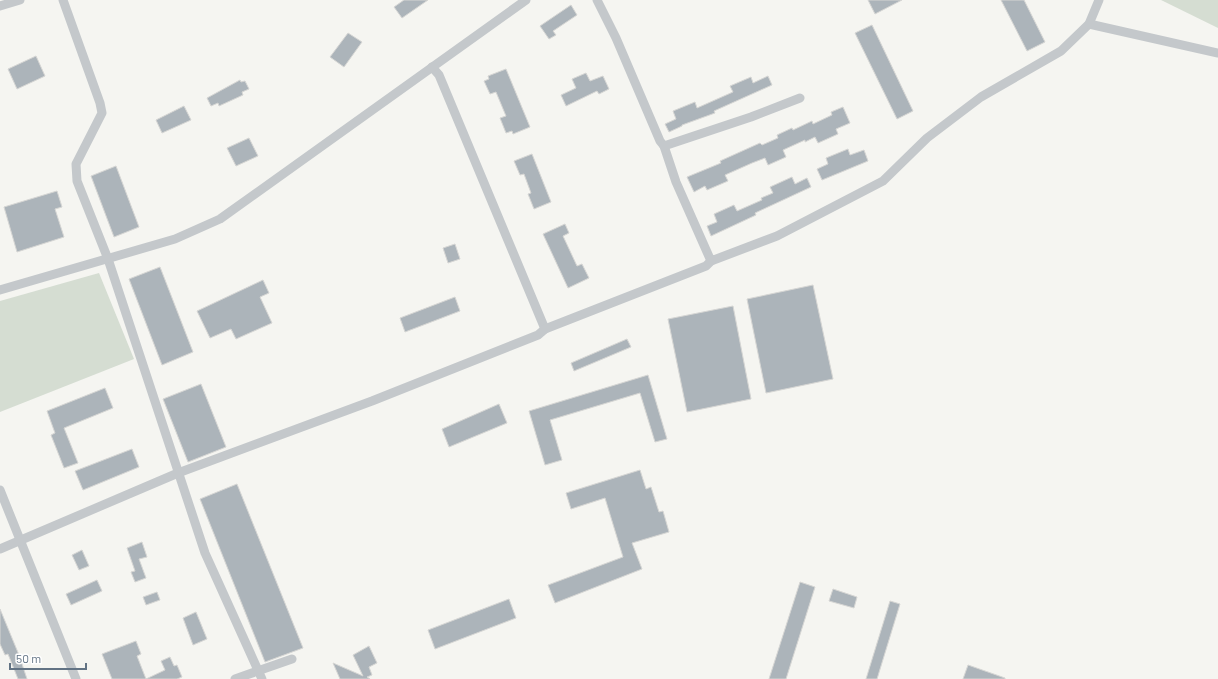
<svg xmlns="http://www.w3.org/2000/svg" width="1218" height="679" font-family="Barlow,sans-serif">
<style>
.green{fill:#d5ddd2}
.building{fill:#acb4ba;stroke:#d6d6d4}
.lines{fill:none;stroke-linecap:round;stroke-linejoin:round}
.street{stroke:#c4c8cb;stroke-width:9}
</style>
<rect width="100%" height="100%" fill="#f5f5f1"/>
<g class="green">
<polygon points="1161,0 1218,0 1218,28"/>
<polygon points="99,273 134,359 0,412 0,301"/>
</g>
<g class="building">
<polygon points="404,0 428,0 402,18 394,7"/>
<polygon points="868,0 902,0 875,14"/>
<polygon points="1001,0 1024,0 1045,42 1027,51"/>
<polygon points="571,5 577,15 553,31 556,35 549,39 540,26"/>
<polygon points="872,25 913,111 897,119 855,33"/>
<polygon points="348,33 362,42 344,67 330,57"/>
<polygon points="36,56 45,76 17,89 8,69"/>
<polygon points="506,69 530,127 513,134 512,131 506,133 500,118 506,116 496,92 490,94 484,81 489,79 488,76"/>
<polygon points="586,73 590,81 603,76 609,89 599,94 597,91 566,106 561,95 576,88 572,79"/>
<polygon points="768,76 772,85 714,111 715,113 682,125 682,126 669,132 665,124 676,119 673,111 695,102 697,108 733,92 730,86 751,77 753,83"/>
<polygon points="240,80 241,82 245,81 249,89 242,92 243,95 219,106 218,103 211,106 207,98"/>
<polygon points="184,106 191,120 162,133 156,120"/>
<polygon points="843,107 850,123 836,129 838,134 818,143 815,137 805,142 805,140 783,150 786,157 768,165 765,158 752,163 725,175 728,181 707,190 705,186 694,192 687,177 721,163 720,161 760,143 762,145 778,138 777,135 792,128 793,130 812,121 813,124 832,115 831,112"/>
<polygon points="249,138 258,156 236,166 227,148"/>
<polygon points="848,149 850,155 864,150 868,161 822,180 817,169 828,164 826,158"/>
<polygon points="532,154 551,202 534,209 528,194 531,193 524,174 520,175 514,161"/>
<polygon points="116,166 139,227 114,237 91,176"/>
<polygon points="792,177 795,184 807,178 811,187 755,213 756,215 711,236 707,226 717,222 714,214 734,205 737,211 762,200 761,198 773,193 770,187"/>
<polygon points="57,191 62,207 55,209 64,237 17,252 4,207"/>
<polygon points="565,224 569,233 563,236 577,266 582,264 589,278 568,288 543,234"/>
<polygon points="455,244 460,259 448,263 443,248"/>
<polygon points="160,267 193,352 162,365 129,279"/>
<polygon points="263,280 269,293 260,297 272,323 236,339 231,329 210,338 197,311"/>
<polygon points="813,285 833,379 766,393 747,299"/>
<polygon points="455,297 460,311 405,332 400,318"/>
<polygon points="733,306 751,399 687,412 668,319"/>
<polygon points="627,339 631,347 574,371 571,363"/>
<polygon points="648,375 667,439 655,442 640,393 550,420 562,460 545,465 529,411"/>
<polygon points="201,384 226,447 188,462 163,399"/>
<polygon points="105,388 113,408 64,428 78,463 64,468 51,435 55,433 47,411"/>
<polygon points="499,404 507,423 449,447 442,429"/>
<polygon points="132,449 139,467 83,490 75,471"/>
<polygon points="640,470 646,489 651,487 659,512 663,511 669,532 632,543 642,569 555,603 548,585 623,557 605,498 571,509 566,493"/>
<polygon points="237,484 303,648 265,662 200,499"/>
<polygon points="142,542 147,557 139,559 146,578 135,582 131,572 135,571 127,548"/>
<polygon points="82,550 89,566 79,570 72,555"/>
<polygon points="97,580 102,591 71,605 66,594"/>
<polygon points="800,582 815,587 786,679 769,679"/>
<polygon points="833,589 857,597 854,608 829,601"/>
<polygon points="157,592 160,600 146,605 143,597"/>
<polygon points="509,599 516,618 435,649 428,630"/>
<polygon points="890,601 900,604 877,679 866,679"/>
<polygon points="0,609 19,655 27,679 18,679 8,654 5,655 0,644"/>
<polygon points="196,612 207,639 193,645 183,618"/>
<polygon points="136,641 141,654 137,656 146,679 165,670 161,661 170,657 174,666 177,665 182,677 177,679 112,679 102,654"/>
<polygon points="369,646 377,663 369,667 372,675 367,677 370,679 340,679 333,663 363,676 353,655"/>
<polygon points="968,665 1005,678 1005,679 963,679"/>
</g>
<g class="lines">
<g class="street">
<polyline points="63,0 100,103 102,113 76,164 77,181 108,259 205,553 262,679"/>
<polyline points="597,0 616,38 660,141 664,146 676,182 711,261 777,236 883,181 927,138 981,97 1061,51 1089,24 1099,0"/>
<polyline points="0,6 20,0"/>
<polyline points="1089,24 1218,53"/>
<polyline points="432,67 439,75 545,329"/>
<polyline points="664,146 751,117 800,98"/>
<polyline points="0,290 175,239 220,219 526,0"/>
<polyline points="0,490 76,679"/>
<polyline points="0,549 178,473 372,401 538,335 545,329 706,266 711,261"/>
<polyline points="235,679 292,659"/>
</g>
</g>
<path d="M10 663v6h76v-6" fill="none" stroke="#627384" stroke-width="2"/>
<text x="16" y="663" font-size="12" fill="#627384" stroke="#ffffff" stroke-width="3" paint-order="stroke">50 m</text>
</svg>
